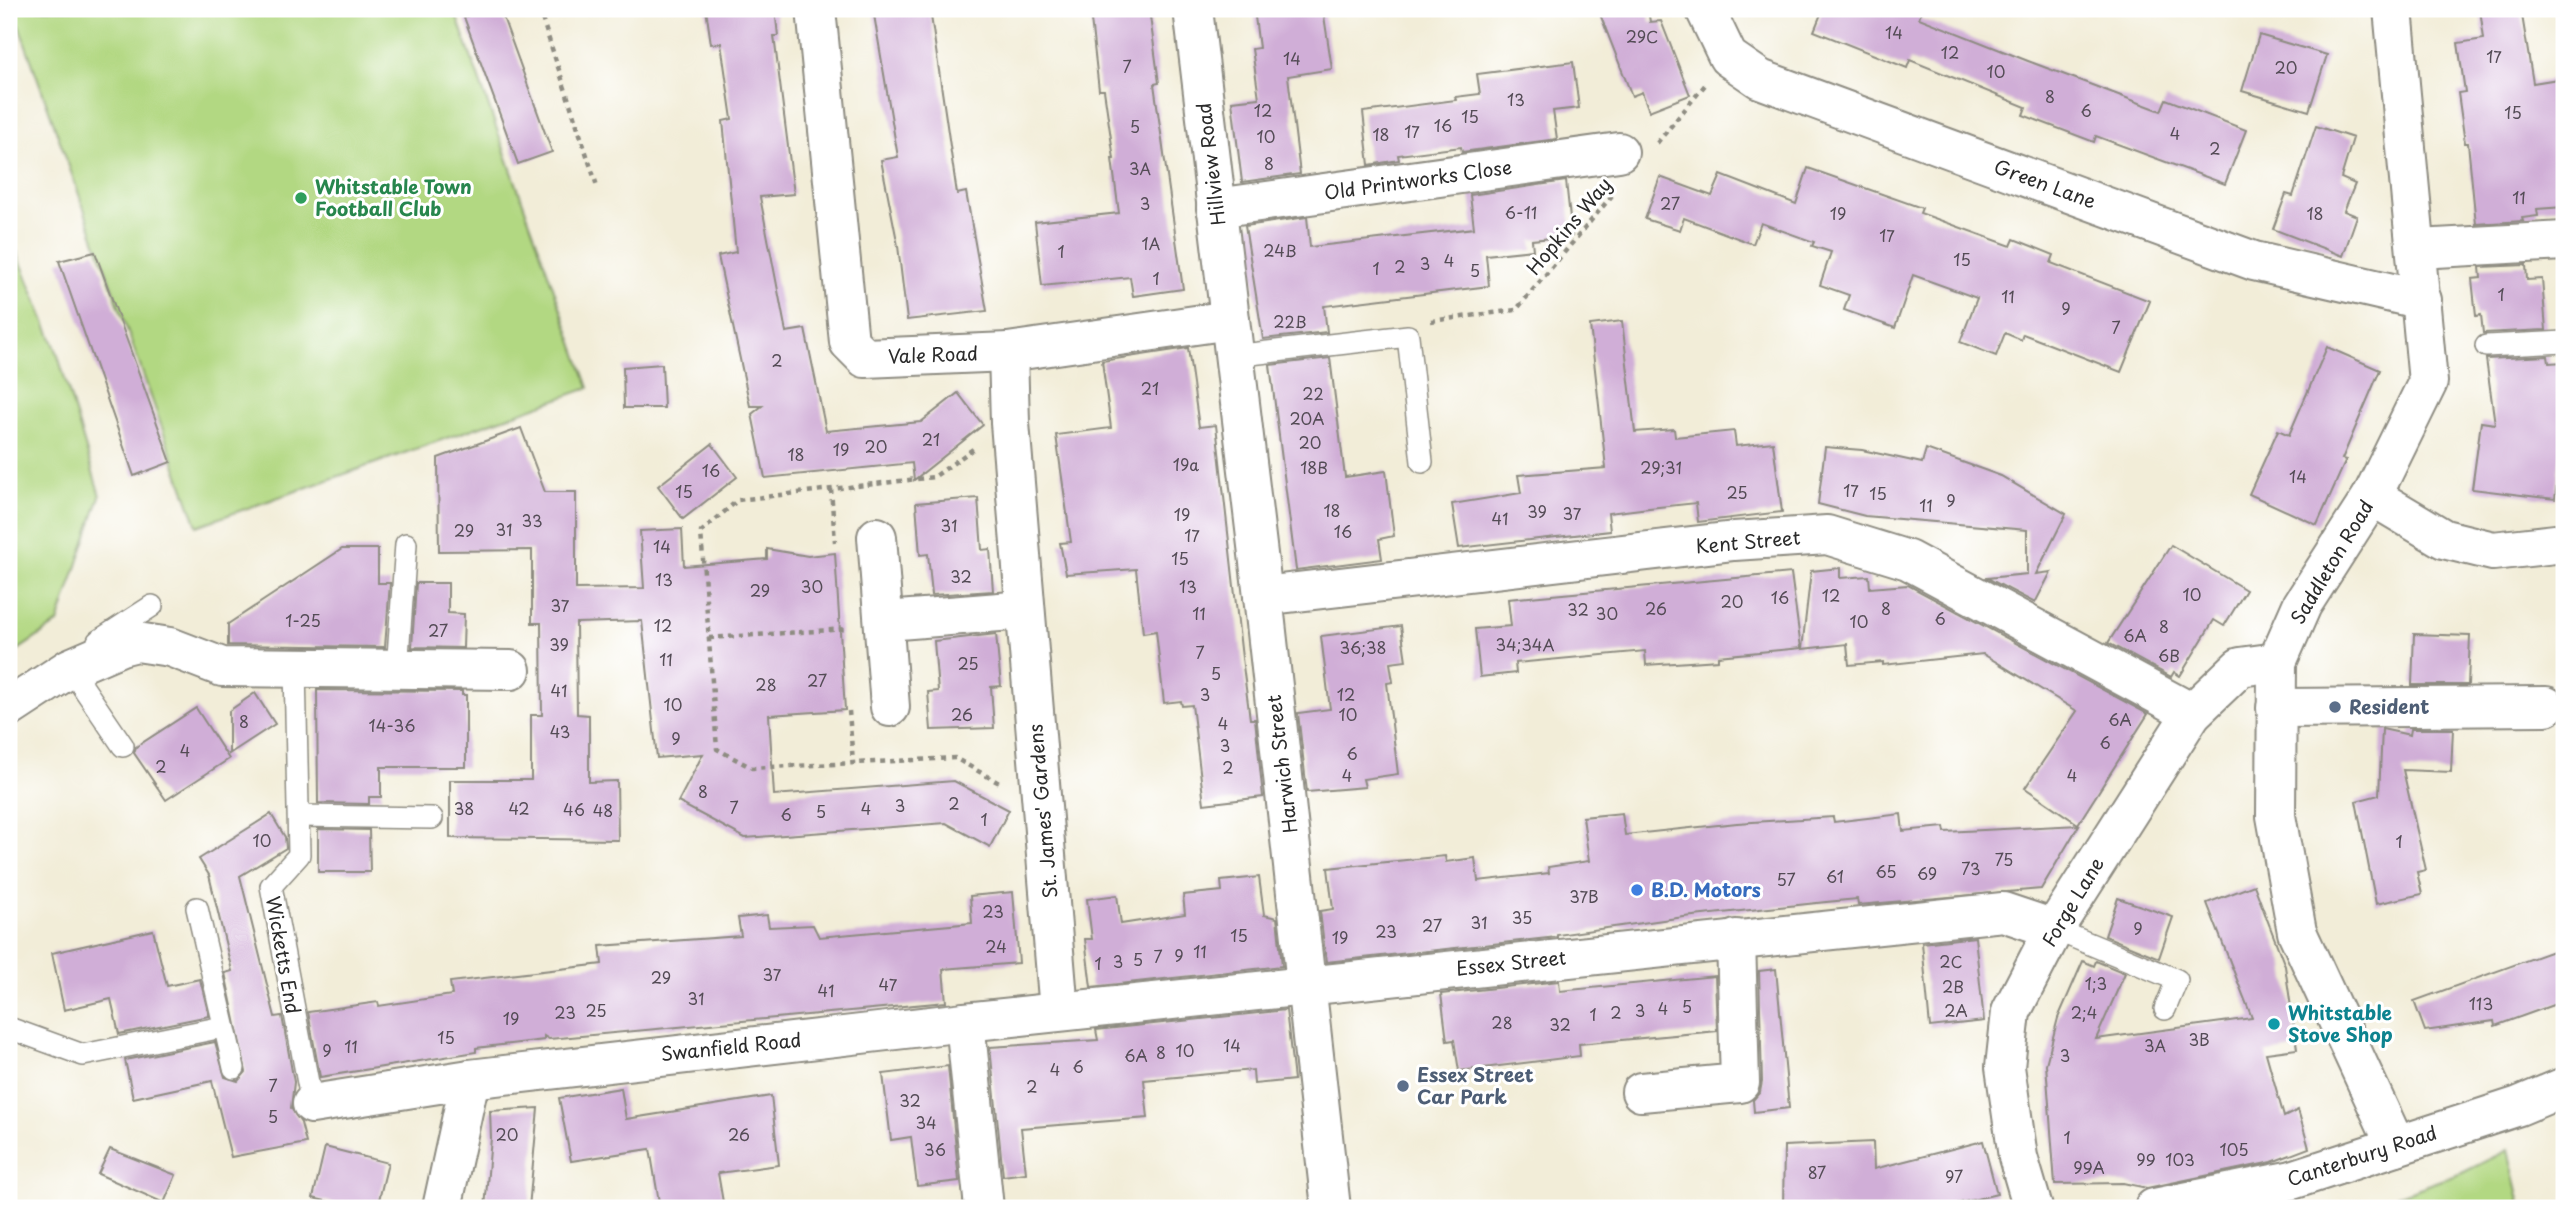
<svg xmlns="http://www.w3.org/2000/svg" width="2573" height="1217" font-family="'Playpen Sans',sans-serif">
<style>
.green{fill:#b2d882;stroke:#6e8256;stroke-width:2}
.building{fill:#d0aed7}
.lines{fill:none;stroke-linecap:round;stroke-linejoin:round}
.lane-casing{stroke:#8e8c82;stroke-width:24}
.street-casing{stroke:#8e8c82;stroke-width:42}
.secondary-casing{stroke:#8e8c82;stroke-width:42}
.path{stroke:#8e8c82;stroke-width:4.5;stroke-dasharray:5 5;stroke-linecap:butt}
.lane{stroke:#fff;stroke-width:21}
.street{stroke:#fff;stroke-width:38}
.secondary{stroke:#fff;stroke-width:38}
.leisure-dot{fill:#2e9e5b;stroke:#fff;stroke-width:2.5}
.service-dot{fill:#5c6f8a;stroke:#fff;stroke-width:2.5}
.shop-dot{fill:#3f7fe0;stroke:#fff;stroke-width:2.5}
.culture-dot{fill:#0f9aa8;stroke:#fff;stroke-width:2.5}
.labels{text-anchor:middle;stroke-width:6;stroke-linejoin:round;paint-order:stroke}
.number-label{font-size:16px;fill:#544c56}
.street-label{font-size:19px;fill:#2b2b2b;stroke:#fff}
.leisure-label{font-size:19px;font-weight:bold;fill:#27864d;stroke:#fff;text-anchor:start}
.service-label{font-size:19px;font-weight:bold;fill:#4e5e75;stroke:#fff;text-anchor:start}
.shop-label{font-size:19px;font-weight:bold;fill:#366cbe;stroke:#fff;text-anchor:start}
.culture-label{font-size:19px;font-weight:bold;fill:#0d838f;stroke:#fff;text-anchor:start}
</style>
<rect width="100%" height="100%" fill="#fff"/>
<filter id="ink" filterUnits="userSpaceOnUse"><feTurbulence type="fractalNoise" baseFrequency=".0143" numOctaves="2"/><feDisplacementMap in="SourceGraphic" scale="14" xChannelSelector="R" yChannelSelector="G"/><feConvolveMatrix kernelMatrix="1 2 1 2 8 2 1 2 1" color-interpolation-filters="sRGB"/></filter>
<filter id="wash" filterUnits="userSpaceOnUse"><feTurbulence type="fractalNoise" baseFrequency=".00686" numOctaves="4" result="noise"/><feDisplacementMap in="SourceGraphic" scale="28" xChannelSelector="R" yChannelSelector="G"/><feGaussianBlur stdDeviation="1.57" result="paint"/><feColorMatrix in="noise" values="0 0 0 0 0 0 0 0 0 0 0 0 0 0 0 0 0 1.4 0 .05"/><feComposite in="paint" operator="in"/></filter>
<g filter="url(#wash)">
<rect width="100%" height="100%" fill="#f2edd8"/>
<g class="green">
<polygon points="13,9 454,9 589,388 197,526"/>
<polygon points="9,233 56,349 100,496 58,623 9,656"/>
<polygon points="2508,1150 2522,1208 2362,1208 2462,1173"/>
</g>
<g id="blocks">
<g class="building">
<polygon points="485,9 500,9 552,152 518,164 464,17"/>
<polygon points="706,9 775,9 778,36 774,36 794,194 760,197 786,332 805,329 826,431 921,422 958,393 983,425 914,480 912,463 765,478 752,414 762,406 750,406 718,256 736,252 723,121 732,119 721,43 711,44"/>
<polygon points="873,9 930,9 957,194 966,192 987,311 907,320 898,246 881,160 898,157"/>
<polygon points="1111,9 1149,9 1159,83 1154,84 1183,289 1133,296 1130,277 1042,286 1035,222 1119,213 1112,159 1114,159 1104,90 1099,90 1090,11"/>
<polygon points="1254,9 1323,9 1332,69 1288,76 1300,174 1242,182 1232,101 1259,98 1252,49 1259,48"/>
<polygon points="1598,9 1648,9 1650,22 1661,21 1690,95 1649,111 1642,92 1632,96"/>
<polygon points="1823,9 1922,9 1919,18 2028,61 2161,111 2166,99 2246,130 2225,184 2096,136 2094,142 2023,115 2026,107 1910,60 1907,68 1814,31"/>
<polygon points="2480,9 2521,9 2533,83 2564,78 2564,207 2537,209 2538,216 2522,218 2523,221 2476,224 2468,143 2465,143 2458,93 2465,92 2458,43 2484,39"/>
<polygon points="2259,35 2327,55 2309,111 2242,91"/>
<polygon points="1573,62 1579,108 1553,111 1557,139 1462,152 1461,147 1398,155 1399,160 1369,165 1363,112 1456,100 1455,97 1480,94 1477,74"/>
<polygon points="2316,126 2353,138 2341,178 2355,184 2344,211 2357,216 2343,256 2273,229 2286,194 2293,196"/>
<polygon points="1808,168 1922,208 1920,213 2011,246 2014,239 2054,255 2051,263 2150,301 2121,372 2023,334 2021,340 2005,333 1996,356 1960,342 1977,298 1913,275 1895,328 1844,310 1849,295 1820,285 1831,252 1812,246 1814,242 1761,223 1753,244 1684,218 1680,230 1645,219 1660,177 1712,196 1721,175 1796,204"/>
<polygon points="1566,181 1572,236 1532,240 1533,250 1486,255 1489,286 1324,306 1327,332 1263,339 1245,226 1307,217 1310,247 1474,228 1470,195"/>
<polygon points="95,252 171,462 134,476 59,261"/>
<polygon points="2526,265 2527,280 2542,279 2546,330 2483,333 2481,315 2476,316 2472,279 2481,278 2480,267"/>
<polygon points="1622,321 1635,432 1674,429 1675,437 1734,431 1736,446 1773,442 1782,512 1698,522 1696,503 1649,508 1608,513 1610,531 1459,548 1452,504 1521,493 1518,475 1606,468 1590,325"/>
<polygon points="2327,347 2380,370 2342,459 2346,460 2317,525 2249,494 2278,430 2289,435"/>
<polygon points="1188,348 1199,427 1216,425 1242,658 1250,719 1255,719 1263,797 1204,804 1192,705 1182,706 1181,701 1164,703 1156,631 1143,633 1136,569 1066,574 1060,543 1071,542 1056,435 1111,428 1102,361"/>
<polygon points="2548,356 2549,363 2564,362 2564,423 2555,499 2472,489 2481,422 2495,424 2486,359"/>
<polygon points="1330,358 1345,477 1386,471 1394,536 1379,539 1382,559 1296,570 1270,365"/>
<polygon points="662,364 664,408 624,408 623,367"/>
<polygon points="521,428 545,492 576,492 576,589 644,588 640,531 682,529 684,566 767,559 767,549 808,556 835,553 845,710 769,715 774,795 954,781 1009,810 990,847 946,823 745,838 678,802 703,754 657,758 642,621 576,623 577,714 589,715 589,782 617,781 618,840 450,838 450,780 531,780 531,715 542,715 541,623 532,623 532,550 439,551 438,458"/>
<polygon points="712,444 737,477 683,519 658,486"/>
<polygon points="1825,447 1862,450 1922,463 1926,449 2001,476 2066,514 2036,574 2051,572 2035,603 1987,578 2027,574 2027,530 1865,516 1818,504"/>
<polygon points="978,498 982,550 990,549 993,591 932,595 928,554 920,555 916,503"/>
<polygon points="2171,545 2246,590 2224,626 2214,620 2180,676 2174,672 2171,677 2108,643"/>
<polygon points="342,549 378,549 378,583 390,583 385,647 228,645 228,624"/>
<polygon points="1840,568 1840,578 1869,576 1870,588 1908,585 2148,714 2078,824 2025,788 2077,711 1983,654 1883,665 1883,662 1849,665 1847,644 1802,649 1811,571"/>
<polygon points="1791,573 1801,648 1718,656 1718,660 1646,665 1645,651 1515,663 1516,673 1480,677 1475,629 1511,626 1508,599"/>
<polygon points="416,583 448,583 448,613 464,614 463,648 412,647"/>
<polygon points="1401,626 1406,661 1390,663 1393,682 1387,683 1398,774 1363,779 1365,787 1307,792 1298,713 1330,709 1321,636"/>
<polygon points="996,634 1001,686 991,687 994,728 931,730 928,692 938,691 934,641"/>
<polygon points="2414,634 2470,636 2468,685 2412,685"/>
<polygon points="317,690 462,691 462,695 466,695 466,767 381,767 381,797 369,797 369,804 318,803"/>
<polygon points="255,693 275,724 229,754 229,711"/>
<polygon points="196,708 229,759 166,800 134,753 136,747"/>
<polygon points="2382,729 2410,735 2411,729 2453,729 2451,772 2403,770 2426,870 2417,872 2422,894 2376,904 2356,801 2379,795"/>
<polygon points="1622,813 1625,835 1737,823 1833,817 1834,822 1901,814 1903,831 1944,827 1945,832 2079,825 2041,889 1858,905 1857,899 1826,902 1684,917 1557,935 1557,937 1326,962 1320,911 1333,909 1328,868 1445,856 1446,862 1475,858 1478,881 1549,873 1548,867 1589,861 1583,817"/>
<polygon points="271,814 285,837 286,848 240,876 275,1017 282,1016 294,1082 291,1108 301,1123 306,1143 231,1157 212,1081 133,1098 125,1060 215,1042 225,1077 238,1081 246,1072 225,973 232,971 209,875 199,859"/>
<polygon points="318,829 369,830 370,872 318,872"/>
<polygon points="1259,877 1264,915 1277,918 1282,966 1091,987 1085,939 1092,939 1087,899 1117,895 1121,924 1185,914 1183,895 1222,891 1221,881"/>
<polygon points="2254,885 2285,966 2297,1049 2266,1053 2284,1117 2298,1110 2309,1148 2272,1162 2147,1188 2123,1183 2055,1184 2046,1064 2058,1018 2083,961 2094,966 2096,961 2125,973 2096,1039 2252,1018 2207,903"/>
<polygon points="1013,892 1019,963 943,969 946,1002 549,1039 544,1036 544,1040 476,1048 476,1052 320,1077 308,1012 378,1002 379,1006 452,995 450,982 602,964 600,946 741,936 738,918 767,915 769,927 813,925 819,937 972,923 970,896"/>
<polygon points="2118,898 2173,917 2159,958 2105,936"/>
<polygon points="153,930 167,986 200,979 209,1016 119,1034 111,999 64,1010 52,953"/>
<polygon points="1975,937 1984,1021 1930,1027 1922,943"/>
<polygon points="2564,947 2564,1001 2495,1026 2494,1021 2425,1031 2414,1001"/>
<polygon points="1776,969 1789,1108 1754,1112 1753,1100 1760,1092 1762,1082 1759,971"/>
<polygon points="1715,976 1717,1031 1579,1044 1580,1056 1459,1071 1454,1040 1447,1041 1441,994 1559,981 1560,991"/>
<polygon points="1286,1010 1294,1080 1254,1084 1253,1070 1144,1080 1148,1118 1021,1128 1026,1173 1003,1176 990,1047 1098,1040 1096,1030"/>
<polygon points="948,1066 959,1181 917,1186 911,1137 891,1140 883,1074"/>
<polygon points="621,1088 626,1119 771,1096 779,1165 718,1173 724,1208 660,1208 650,1149 571,1161 559,1098"/>
<polygon points="538,1108 529,1208 485,1208 491,1138 490,1111"/>
<polygon points="1983,1141 1997,1194 1940,1208 1783,1208 1784,1146 1873,1142 1874,1169"/>
<polygon points="325,1147 388,1163 377,1208 354,1208 313,1198"/>
<polygon points="110,1149 176,1175 164,1203 98,1174"/>
</g>
</g>
</g>
<g filter="url(#ink)">
<use href="#blocks" fill-opacity="0" stroke="#8e8c82" stroke-width="2"/>
<g class="lines">
<g class="lane-casing">
<g id="lane">
<polyline points="2486,346 2564,342"/>
<polyline points="1233,356 1408,336 1422,462"/>
<polyline points="98,641 152,606"/>
<polyline points="70,668 123,746"/>
<polyline points="295,668 299,855 271,886 312,1104"/>
<polyline points="397,670 406,544"/>
<polyline points="299,816 432,818"/>
<polyline points="197,908 234,1068"/>
<polyline points="2054,929 2177,980 2165,1009"/>
<polyline points="9,1028 83,1055 223,1027"/>
</g>
</g>
<g class="street-casing">
<g id="street">
<polyline points="816,9 849,342 865,358 1008,352 1230,320"/>
<polyline points="1193,9 1263,596 1331,1208"/>
<polyline points="1705,9 1728,57 1760,79 2254,261 2422,300"/>
<polyline points="2393,9 2428,382 2372,496 2302,605 2277,662 2276,816 2297,932 2396,1146"/>
<polyline points="1216,208 1619,152"/>
<polyline points="2418,249 2564,241"/>
<polyline points="1008,352 1010,423 1059,1011"/>
<polyline points="2372,496 2444,539 2493,551 2564,543"/>
<polyline points="877,537 890,707"/>
<polyline points="1263,596 1734,541 1827,535 1908,560 2192,713"/>
<polyline points="886,621 1025,610"/>
<polyline points="9,708 70,668 121,646 137,642 170,647 222,667 511,670"/>
<polyline points="2276,708 2546,706"/>
<polyline points="965,1022 2003,912 2054,929"/>
<polyline points="1641,1092 1740,1083 1736,939"/>
<polyline points="312,1104 470,1079 965,1022 984,1208"/>
<polyline points="442,1208 470,1079"/>
<polyline points="2033,1208 2018,1157 2005,1067 2011,1012 2054,929 2192,713 2240,667 2277,662"/>
</g>
</g>
<g class="secondary-casing">
<polyline id="secondary" points="2154,1208 2292,1180 2519,1106 2564,1087"/>
</g>
<g class="path">
<polyline points="539,9 598,189"/>
<polyline points="1657,143 1705,85"/>
<polyline points="1431,321 1516,310 1615,192"/>
<polyline points="973,449 934,477 738,500 701,532 717,749 752,768 955,758 1001,784"/>
<polyline points="831,489 835,542"/>
<polyline points="709,638 847,629"/>
<polyline points="849,711 853,763"/>
</g>
<use href="#lane" class="lane"/>
<use href="#street" class="street"/>
<use href="#secondary" class="secondary"/>
</g>
</g>
<circle class="leisure-dot" cx="301" cy="198" r="7"/>
<g class="service-dot">
<circle cx="2335" cy="707" r="7"/>
<circle cx="1403" cy="1086" r="7"/>
</g>
<circle class="shop-dot" cx="1637" cy="890" r="7"/>
<circle class="culture-dot" cx="2274" cy="1024" r="7"/>
<g class="labels">
<g class="number-label">
<text x="1894" y="39">14</text>
<text x="1642" y="43">29C</text>
<text x="1950" y="59">12</text>
<text x="2494" y="63">17</text>
<text x="1292" y="65">14</text>
<text x="1127" y="73">7</text>
<text x="2286" y="74">20</text>
<text x="1996" y="78">10</text>
<text x="2050" y="103">8</text>
<text x="1516" y="106">13</text>
<text x="1263" y="117">12</text>
<text x="2086" y="117">6</text>
<text x="2513" y="119">15</text>
<text x="1470" y="123">15</text>
<text x="1443" y="132">16</text>
<text x="1135" y="133">5</text>
<text x="1412" y="138">17</text>
<text x="2175" y="140">4</text>
<text x="1381" y="141">18</text>
<text x="1266" y="143">10</text>
<text x="2215" y="155">2</text>
<text x="1269" y="170">8</text>
<text x="1140" y="175">3A</text>
<text x="2519" y="204">11</text>
<text x="1145" y="210">3</text>
<text x="1670" y="210">27</text>
<text x="1521" y="219">6-11</text>
<text x="1838" y="220">19</text>
<text x="2315" y="220">18</text>
<text x="1887" y="242">17</text>
<text x="1151" y="250">1A</text>
<text x="1280" y="257">24B</text>
<text x="1061" y="258">1</text>
<text x="1962" y="266">15</text>
<text x="1449" y="267">4</text>
<text x="1425" y="270">3</text>
<text x="1400" y="273">2</text>
<text x="1376" y="275">1</text>
<text x="1475" y="277">5</text>
<text x="1156" y="285">1</text>
<text x="2501" y="301">1</text>
<text x="2008" y="303">11</text>
<text x="2066" y="315">9</text>
<text x="1290" y="328">22B</text>
<text x="2116" y="334">7</text>
<text x="777" y="367">2</text>
<text x="1150" y="395">21</text>
<text x="1313" y="400">22</text>
<text x="1307" y="425">20A</text>
<text x="931" y="446">21</text>
<text x="1310" y="449">20</text>
<text x="876" y="453">20</text>
<text x="841" y="456">19</text>
<text x="796" y="461">18</text>
<text x="1186" y="471">19a</text>
<text x="1314" y="474">18B</text>
<text x="1661" y="474">29;31</text>
<text x="711" y="477">16</text>
<text x="2298" y="483">14</text>
<text x="1851" y="497">17</text>
<text x="684" y="498">15</text>
<text x="1737" y="499">25</text>
<text x="1878" y="500">15</text>
<text x="1951" y="507">9</text>
<text x="1926" y="512">11</text>
<text x="1332" y="517">18</text>
<text x="1537" y="518">39</text>
<text x="1572" y="520">37</text>
<text x="1182" y="521">19</text>
<text x="1500" y="525">41</text>
<text x="532" y="527">33</text>
<text x="949" y="532">31</text>
<text x="504" y="536">31</text>
<text x="464" y="537">29</text>
<text x="1343" y="538">16</text>
<text x="1192" y="542">17</text>
<text x="662" y="553">14</text>
<text x="1180" y="565">15</text>
<text x="961" y="583">32</text>
<text x="664" y="586">13</text>
<text x="812" y="593">30</text>
<text x="1188" y="593">13</text>
<text x="760" y="597">29</text>
<text x="2192" y="601">10</text>
<text x="1831" y="602">12</text>
<text x="1780" y="604">16</text>
<text x="1732" y="608">20</text>
<text x="560" y="612">37</text>
<text x="1656" y="615">26</text>
<text x="1886" y="615">8</text>
<text x="1578" y="616">32</text>
<text x="1199" y="620">11</text>
<text x="1607" y="620">30</text>
<text x="1940" y="625">6</text>
<text x="303" y="627">1-25</text>
<text x="1859" y="628">10</text>
<text x="663" y="632">12</text>
<text x="2164" y="633">8</text>
<text x="438" y="637">27</text>
<text x="2135" y="642">6A</text>
<text x="559" y="651">39</text>
<text x="1525" y="651">34;34A</text>
<text x="1363" y="654">36;38</text>
<text x="1200" y="659">7</text>
<text x="2169" y="662">6B</text>
<text x="666" y="666">11</text>
<text x="968" y="670">25</text>
<text x="1216" y="680">5</text>
<text x="817" y="687">27</text>
<text x="766" y="691">28</text>
<text x="559" y="697">41</text>
<text x="1205" y="701">3</text>
<text x="1346" y="701">12</text>
<text x="673" y="711">10</text>
<text x="962" y="721">26</text>
<text x="1348" y="721">10</text>
<text x="2120" y="726">6A</text>
<text x="244" y="728">8</text>
<text x="1223" y="730">4</text>
<text x="392" y="732">14-36</text>
<text x="560" y="738">43</text>
<text x="676" y="745">9</text>
<text x="2105" y="749">6</text>
<text x="1225" y="752">3</text>
<text x="185" y="757">4</text>
<text x="1352" y="760">6</text>
<text x="161" y="773">2</text>
<text x="1228" y="774">2</text>
<text x="1347" y="782">4</text>
<text x="2072" y="782">4</text>
<text x="703" y="798">8</text>
<text x="954" y="810">2</text>
<text x="900" y="812">3</text>
<text x="734" y="814">7</text>
<text x="464" y="815">38</text>
<text x="519" y="815">42</text>
<text x="866" y="815">4</text>
<text x="574" y="816">46</text>
<text x="603" y="817">48</text>
<text x="821" y="818">5</text>
<text x="786" y="821">6</text>
<text x="984" y="826">1</text>
<text x="262" y="847">10</text>
<text x="2399" y="848">1</text>
<text x="2004" y="866">75</text>
<text x="1971" y="875">73</text>
<text x="1886" y="878">65</text>
<text x="1927" y="880">69</text>
<text x="1835" y="883">61</text>
<text x="1786" y="886">57</text>
<text x="1584" y="903">37B</text>
<text x="993" y="918">23</text>
<text x="1522" y="924">35</text>
<text x="1479" y="929">31</text>
<text x="1432" y="932">27</text>
<text x="2138" y="935">9</text>
<text x="1386" y="938">23</text>
<text x="1239" y="942">15</text>
<text x="1340" y="944">19</text>
<text x="996" y="953">24</text>
<text x="1200" y="958">11</text>
<text x="1179" y="962">9</text>
<text x="1158" y="963">7</text>
<text x="1138" y="966">5</text>
<text x="1118" y="968">3</text>
<text x="1951" y="968">2C</text>
<text x="1098" y="970">1</text>
<text x="772" y="981">37</text>
<text x="661" y="984">29</text>
<text x="2096" y="990">1;3</text>
<text x="888" y="991">47</text>
<text x="1953" y="993">2B</text>
<text x="826" y="997">41</text>
<text x="696" y="1005">31</text>
<text x="2481" y="1010">113</text>
<text x="1687" y="1013">5</text>
<text x="1663" y="1015">4</text>
<text x="596" y="1017">25</text>
<text x="1640" y="1017">3</text>
<text x="1956" y="1017">2A</text>
<text x="565" y="1019">23</text>
<text x="1616" y="1019">2</text>
<text x="2084" y="1019">2;4</text>
<text x="1593" y="1021">1</text>
<text x="511" y="1025">19</text>
<text x="1502" y="1029">28</text>
<text x="1560" y="1031">32</text>
<text x="446" y="1044">15</text>
<text x="2199" y="1046">3B</text>
<text x="1232" y="1052">14</text>
<text x="2155" y="1052">3A</text>
<text x="351" y="1053">11</text>
<text x="327" y="1057">9</text>
<text x="1185" y="1057">10</text>
<text x="1161" y="1059">8</text>
<text x="1136" y="1062">6A</text>
<text x="2065" y="1062">3</text>
<text x="1078" y="1073">6</text>
<text x="1055" y="1076">4</text>
<text x="273" y="1092">7</text>
<text x="1032" y="1093">2</text>
<text x="910" y="1107">32</text>
<text x="273" y="1123">5</text>
<text x="926" y="1129">34</text>
<text x="507" y="1141">20</text>
<text x="739" y="1141">26</text>
<text x="2067" y="1144">1</text>
<text x="935" y="1156">36</text>
<text x="2234" y="1156">105</text>
<text x="2146" y="1166">99</text>
<text x="2180" y="1166">103</text>
<text x="2089" y="1174">99A</text>
<text x="1817" y="1179">87</text>
<text x="1954" y="1183">97</text>
</g>
<g class="street-label">
<text transform="translate(1211 164) rotate(-97)" y="7">Hillview Road</text>
<text transform="translate(1418 180) rotate(-8)" y="7">Old Printworks Close</text>
<text transform="translate(2045 184) rotate(20)" y="7">Green Lane</text>
<text transform="translate(1569 226) rotate(-50)" y="7">Hopkins Way</text>
<text transform="translate(933 355) rotate(-2)" y="7">Vale Road</text>
<text transform="translate(1748 542) rotate(-5)" y="7">Kent Street</text>
<text transform="translate(2332 562) rotate(-59)" y="7">Saddleton Road</text>
<text transform="translate(1282 764) rotate(-97)" y="7">Harwich Street</text>
<text transform="translate(1043 811) rotate(-95)" y="7">St. James' Gardens</text>
<text transform="translate(2073 902) rotate(-59)" y="7">Forge Lane</text>
<text transform="translate(283 955) rotate(80)" y="7">Wicketts End</text>
<text transform="translate(1511 963) rotate(-6)" y="7">Essex Street</text>
<text transform="translate(731 1047) rotate(-6)" y="7">Swanfield Road</text>
<text transform="translate(2362 1156) rotate(-18)" y="7">Canterbury Road</text>
</g>
<g class="leisure-label">
<text x="315" y="194">Whitstable Town<tspan x="315" dy="22">Football Club</tspan></text>
</g>
<g class="service-label">
<text x="2349" y="714">Resident</text>
<text x="1417" y="1082">Essex Street<tspan x="1417" dy="22">Car Park</tspan></text>
</g>
<g class="shop-label">
<text x="1651" y="897">B.D. Motors</text>
</g>
<g class="culture-label">
<text x="2288" y="1020">Whitstable<tspan x="2288" dy="22">Stove Shop</tspan></text>
</g>
</g>
<rect width="2573" height="1217" fill="none" stroke="#fff" stroke-width="35"/>
</svg>
